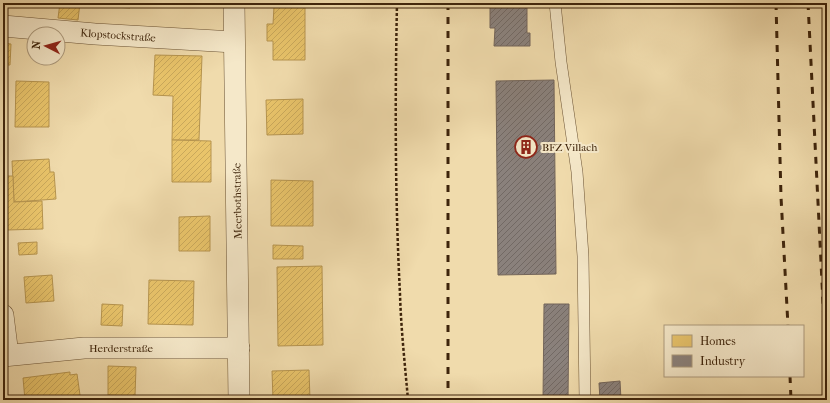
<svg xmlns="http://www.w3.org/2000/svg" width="830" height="403" font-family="'IM FELL French Canon',serif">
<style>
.homes{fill:url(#homes-hatch);stroke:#b6944e}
.industry{fill:url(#industry-hatch);stroke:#73655a}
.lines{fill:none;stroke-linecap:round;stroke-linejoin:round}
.lane-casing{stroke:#6a5233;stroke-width:12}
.street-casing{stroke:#6a5233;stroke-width:22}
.path{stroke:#3e240b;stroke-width:2.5;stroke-dasharray:3 2;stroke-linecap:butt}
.lane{stroke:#f5e8c9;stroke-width:11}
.street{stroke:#f5e8c9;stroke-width:21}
.rail{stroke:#3e240b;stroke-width:3;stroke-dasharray:7 7;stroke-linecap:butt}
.labels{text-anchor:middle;stroke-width:4;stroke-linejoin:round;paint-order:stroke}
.street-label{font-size:11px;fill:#3e240b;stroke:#f5e8c9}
.poi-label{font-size:11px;fill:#3e240b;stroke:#f5e8c9;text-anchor:start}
</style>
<defs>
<pattern id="homes-hatch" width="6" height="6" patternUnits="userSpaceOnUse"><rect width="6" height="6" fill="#e9c46a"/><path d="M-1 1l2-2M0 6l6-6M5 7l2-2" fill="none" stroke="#c9a85b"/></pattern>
<pattern id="industry-hatch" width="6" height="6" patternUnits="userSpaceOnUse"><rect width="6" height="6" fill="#8a817c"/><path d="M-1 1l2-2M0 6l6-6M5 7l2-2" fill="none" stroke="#726964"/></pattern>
</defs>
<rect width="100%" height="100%" fill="#f0dbac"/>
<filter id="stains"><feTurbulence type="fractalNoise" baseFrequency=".005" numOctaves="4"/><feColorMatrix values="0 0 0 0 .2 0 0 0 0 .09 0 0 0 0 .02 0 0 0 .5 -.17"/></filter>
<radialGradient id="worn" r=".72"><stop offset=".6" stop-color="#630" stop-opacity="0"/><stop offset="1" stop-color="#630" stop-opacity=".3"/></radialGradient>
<g class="homes">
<polygon points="3,3 33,3 32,6"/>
<polygon points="60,3 80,3 78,20 58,18"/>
<polygon points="97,3 130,3 130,8 97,6"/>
<polygon points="274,7 305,7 305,60 273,60 273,41 267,41 267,24 273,24"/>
<polygon points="3,43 11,44 10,65 3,65"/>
<polygon points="155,55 202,56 199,140 172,140 173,96 153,95"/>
<polygon points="16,81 49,82 49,127 15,127"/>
<polygon points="303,99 303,134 267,135 266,100"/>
<polygon points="172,140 211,141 211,182 172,182"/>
<polygon points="49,159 50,172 54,172 56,199 14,202 12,161"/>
<polygon points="5,176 13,176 14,202 42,201 43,229 7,230"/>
<polygon points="271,180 313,181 313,226 271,226"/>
<polygon points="210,216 210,251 179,251 179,217"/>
<polygon points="37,242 37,254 19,255 18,243"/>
<polygon points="273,245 303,246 303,259 273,259"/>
<polygon points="322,266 323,345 278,346 277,267"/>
<polygon points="52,275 54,301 26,303 24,277"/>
<polygon points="149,280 194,281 193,325 148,324"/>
<polygon points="102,304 123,305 122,326 101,325"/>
<polygon points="108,366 136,367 135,396 108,395"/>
<polygon points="309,370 310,400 273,400 272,371"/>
<polygon points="70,372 70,375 77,374 80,395 74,396 75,400 25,400 23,378"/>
<rect x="171" y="396" width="34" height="4"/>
</g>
<g class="industry">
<polygon points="485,3 527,3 527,33 530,33 530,46 494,46 495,28 490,28 490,7 485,7"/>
<polygon points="554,80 556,274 498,275 496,81"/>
<polygon points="544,304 569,304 568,400 543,400"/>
<polygon points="620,381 621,400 600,400 599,383"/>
</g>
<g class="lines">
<g class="lane-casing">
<polyline id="lane" points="555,3 561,62 577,172 583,256 585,400"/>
</g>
<g class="street-casing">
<g id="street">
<polyline points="234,3 239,400"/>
<polyline points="3,26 95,34 234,42"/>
<polyline points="3,315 8,355"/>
<polyline points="3,356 84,348 239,348"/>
</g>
</g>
<path class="path" d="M397 3C395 100 395 197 400 294 401 329 405 365 408 400"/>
<use href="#lane" class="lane"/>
<use href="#street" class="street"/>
<g class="rail">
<polyline points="448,3 448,400"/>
<polyline points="776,3 781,197 788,326"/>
<polyline points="808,3 827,382"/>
<polyline points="790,376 791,400"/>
</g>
</g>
<defs>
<g id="building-ring" transform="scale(1.15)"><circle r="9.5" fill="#f5e8c9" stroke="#8f2418" stroke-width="1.5"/><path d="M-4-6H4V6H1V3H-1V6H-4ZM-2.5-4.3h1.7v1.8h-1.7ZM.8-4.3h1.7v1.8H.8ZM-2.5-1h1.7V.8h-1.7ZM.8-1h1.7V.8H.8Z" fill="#8f2418"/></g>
</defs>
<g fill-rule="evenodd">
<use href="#building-ring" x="526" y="147"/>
</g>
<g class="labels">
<g class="street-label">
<text transform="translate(118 35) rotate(4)" y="4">Klopstockstraße</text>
<text transform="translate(237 201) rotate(-91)" y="4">Meerbothstraße</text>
<text x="121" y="352">Herderstraße</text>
</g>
<g class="poi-label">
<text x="542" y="151">BFZ Villach</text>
</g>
</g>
<rect width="830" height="403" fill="none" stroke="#f0dbac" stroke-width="16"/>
<rect x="4" y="4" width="822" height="395" fill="none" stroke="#3e240b" stroke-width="2"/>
<rect x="8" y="8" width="814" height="387" fill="none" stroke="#3e240b"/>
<rect x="664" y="325" width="140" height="52" fill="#f5e8c9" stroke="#ac9a7d"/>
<rect x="672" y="335" width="20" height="12" fill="#e9c46a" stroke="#ac9a7d"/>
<text x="700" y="345" font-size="12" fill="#3e240b">Homes</text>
<rect x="672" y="355" width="20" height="12" fill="#8a817c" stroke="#ac9a7d"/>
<text x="700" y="365" font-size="12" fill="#3e240b">Industry</text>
<g transform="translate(46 46) rotate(276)"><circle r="19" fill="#f5e8c9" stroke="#ac9a7d"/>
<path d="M0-3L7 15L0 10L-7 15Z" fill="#8f2418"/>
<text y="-6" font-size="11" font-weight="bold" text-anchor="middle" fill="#3e240b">N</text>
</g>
<rect width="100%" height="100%" filter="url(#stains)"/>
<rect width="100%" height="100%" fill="url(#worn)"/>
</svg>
